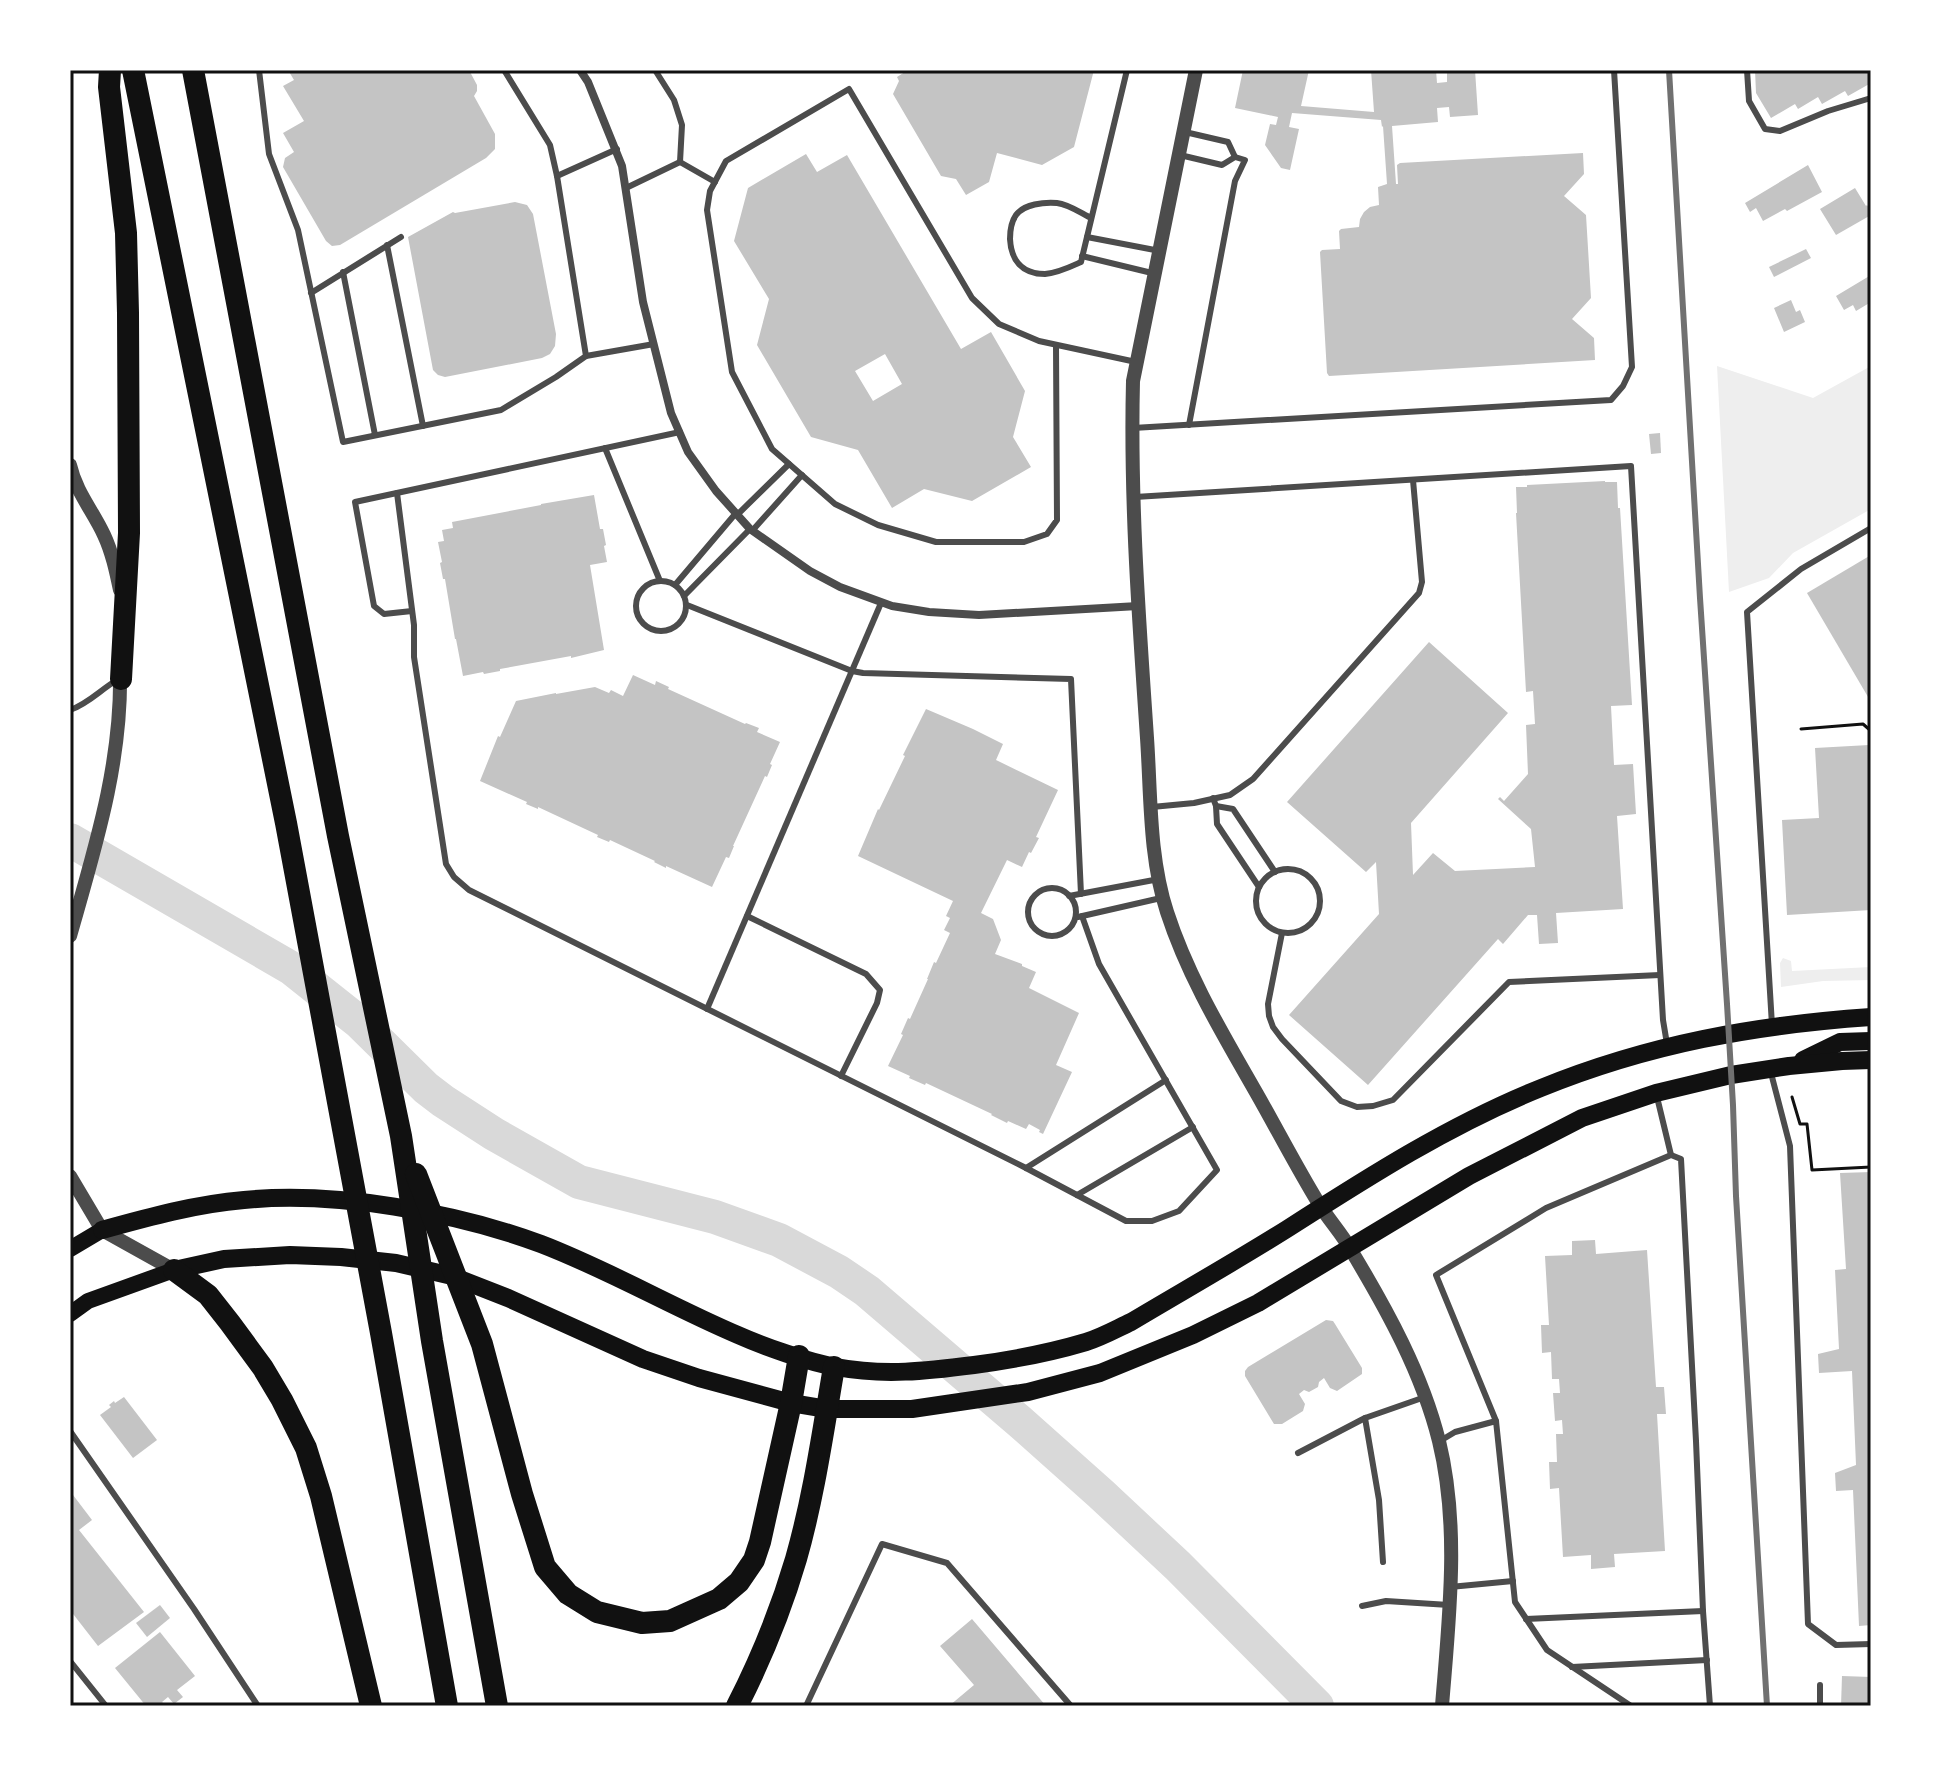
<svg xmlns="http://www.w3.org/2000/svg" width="1941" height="1776" font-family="Karla,sans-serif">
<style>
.green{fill:#eee}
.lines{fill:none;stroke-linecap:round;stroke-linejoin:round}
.river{stroke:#d9d9d9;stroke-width:34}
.building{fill:#c4c4c4;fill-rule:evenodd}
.path{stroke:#111;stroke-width:3}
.service{stroke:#4c4c4c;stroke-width:6}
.minor{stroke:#4c4c4c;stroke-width:8}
.tertiary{stroke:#4c4c4c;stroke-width:14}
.secondary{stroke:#111;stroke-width:16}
.primary{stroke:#111;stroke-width:18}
.motorway{stroke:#111;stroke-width:22}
.rail{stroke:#707070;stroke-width:6}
.neatline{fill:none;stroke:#111;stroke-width:3}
</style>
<rect width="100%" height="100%" fill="#fff"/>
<g class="green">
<polygon points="1717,366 1813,398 1871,366 1871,509 1793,553 1769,578 1729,592"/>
<polygon points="1783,958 1791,961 1792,971 1871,967 1871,980 1823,981 1781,987 1780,963"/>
</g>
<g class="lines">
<polyline class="river" points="70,840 291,968 359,1022 426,1088 443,1101 494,1134 579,1182 715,1217 779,1240 839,1272 867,1291 1019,1421 1101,1494 1178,1566 1317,1706"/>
</g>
<g class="building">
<polygon points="288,70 469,70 477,85 477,91 474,96 495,134 495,149 486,158 340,245 332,246 326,241 283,167 285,158 294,152 283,133 304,121 283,86 294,80"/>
<polygon points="908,70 1094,70 1074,147 1042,165 997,153 989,182 966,195 956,179 941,176 893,94 899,81 897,77"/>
<polygon points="1243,70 1309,70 1301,106 1374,112 1371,70 1436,70 1437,83 1447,82 1447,72 1475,70 1478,115 1450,117 1449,107 1437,108 1438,122 1392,126 1396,184 1398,184 1397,165 1400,163 1583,153 1584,174 1564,196 1586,215 1591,298 1572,319 1594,338 1595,360 1329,376 1327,373 1320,252 1322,250 1340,249 1339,231 1341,229 1359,227 1360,219 1364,212 1370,207 1379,205 1378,187 1387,184 1383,126 1382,127 1381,120 1292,113 1289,127 1299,129 1290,170 1281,168 1265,145 1270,124 1276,125 1278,117 1235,108"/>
<polygon points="1755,70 1871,70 1871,83 1848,96 1845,91 1822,104 1818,97 1798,109 1795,104 1771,118 1756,93"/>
<path d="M806 154 817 172 847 155 961 349 991 332 1025 391 1013 437 1031 467 972 501 924 489 892 508 858 450 811 437 757 345 769 299 734 241 748 188ZM885 354 902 384 873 401 855 371Z"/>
<polygon points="1808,165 1822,192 1787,211 1785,209 1763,221 1756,208 1750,212 1745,203"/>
<polygon points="1855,188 1866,206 1867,205 1869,208 1868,210 1871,215 1836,235 1820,209"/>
<polygon points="515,202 527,205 533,214 556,334 555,346 550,354 542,358 445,377 438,375 433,370 408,237 453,212 455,213"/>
<polygon points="1806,249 1811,258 1774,277 1769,267"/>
<polygon points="1871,275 1871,302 1856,311 1853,305 1844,310 1836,296"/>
<polygon points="1791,300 1796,312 1800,310 1805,322 1784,332 1774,308"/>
<polygon points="1660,433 1661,453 1651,454 1649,434"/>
<polygon points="1605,481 1605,482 1617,482 1618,508 1620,508 1632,705 1611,706 1614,765 1633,764 1636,814 1617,816 1623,909 1556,913 1558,943 1539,944 1537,915 1528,915 1503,944 1498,939 1368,1085 1289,1015 1379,914 1376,862 1366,872 1287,802 1429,642 1508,713 1411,823 1413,875 1433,853 1455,871 1535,867 1531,829 1498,799 1500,797 1504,801 1528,774 1526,725 1535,724 1533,691 1526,692 1516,513 1517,513 1516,487 1527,487 1527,485"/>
<polygon points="594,495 600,529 603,529 606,545 604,546 607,562 590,565 604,650 571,658 571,656 500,669 500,671 484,674 483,672 463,676 456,639 455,639 445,579 443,579 440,563 442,562 438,542 444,541 442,530 453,528 452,522 541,505 541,504"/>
<polygon points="1871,555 1871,702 1807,593"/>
<polygon points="633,675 655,685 656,681 669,687 668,689 745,724 746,723 759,728 757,732 780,742 770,764 772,765 767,777 765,776 733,846 734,846 729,858 726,857 712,887 666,866 666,868 654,862 655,861 610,840 609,842 597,837 598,835 538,807 538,809 526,804 527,802 480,781 498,736 500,737 516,701 556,693 556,694 595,687 609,693 611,690 623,696"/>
<polygon points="926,709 973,729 1003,744 996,760 1058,790 1036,837 1039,838 1031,853 1029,852 1022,867 1007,860 981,913 993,919 1001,940 995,954 1022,964 1022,966 1036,972 1029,988 1079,1013 1056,1065 1072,1072 1043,1134 1039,1132 1040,1130 1029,1124 1026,1129 1008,1121 1007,1123 991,1115 992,1114 926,1083 925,1085 909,1078 910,1076 888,1066 903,1035 901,1034 908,1018 910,1019 928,979 927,979 934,962 936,963 950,933 944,930 950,918 946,916 953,901 858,856 878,809 879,810 905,756 903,755"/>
<polygon points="1869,745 1871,746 1871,910 1787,915 1782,820 1819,818 1815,748"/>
<polygon points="1871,1172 1871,1625 1859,1626 1853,1490 1836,1491 1835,1473 1856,1465 1852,1371 1819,1373 1818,1354 1839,1349 1835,1270 1846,1269 1840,1173"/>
<polygon points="1595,1240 1596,1254 1647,1250 1656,1387 1664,1387 1666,1414 1657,1414 1665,1551 1614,1554 1615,1567 1591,1569 1591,1555 1563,1557 1559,1488 1550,1489 1549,1462 1557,1462 1556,1434 1563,1434 1562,1420 1555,1421 1553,1393 1560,1393 1559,1379 1552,1379 1551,1352 1542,1353 1541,1325 1549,1325 1545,1256 1572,1255 1572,1241"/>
<polygon points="1326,1320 1333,1321 1335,1324 1362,1368 1362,1374 1337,1391 1330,1388 1324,1378 1319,1382 1318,1387 1309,1392 1304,1390 1299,1394 1305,1404 1303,1411 1282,1424 1274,1424 1245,1376 1245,1371 1248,1367"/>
<polygon points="124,1397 157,1440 133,1458 100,1415 111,1407 109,1405 114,1401 115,1403"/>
<polygon points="70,1491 92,1520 79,1530 144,1612 98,1646 70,1610"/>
<polygon points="160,1605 170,1618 147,1637 136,1623"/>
<polygon points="972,1619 1046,1706 949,1706 974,1685 940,1646"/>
<polygon points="160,1632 195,1676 177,1690 183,1697 174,1704 168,1697 162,1702 166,1706 146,1706 115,1668"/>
<polygon points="1842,1676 1871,1677 1871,1706 1841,1706"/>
</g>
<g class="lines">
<g class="path">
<polyline points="1801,729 1863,724 1871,731"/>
<polyline points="1792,1097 1800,1124 1807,1124 1812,1170 1871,1167"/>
</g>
<g class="service">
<polyline points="259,70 269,154 298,230 343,442 501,410 556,377 586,356 557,176 550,145 504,70"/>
<polyline points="655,70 674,100 682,125 680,162"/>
<polyline points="1747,70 1749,101 1765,129 1780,131 1828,111 1871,98"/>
<polyline points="1185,132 1228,142 1235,157"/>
<polyline points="1180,155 1222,165 1235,157 1245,160 1235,181 1189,425"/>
<polyline points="680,162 715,182"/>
<polyline points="557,176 617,149"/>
<polyline points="626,188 680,162"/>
<path d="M1091 218C1081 213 1068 204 1057 203 1044 202 1024 204 1016 215 1011 222 1010 231 1010 239 1011 260 1022 274 1045 274 1058 273 1070 267 1081 262L1127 70"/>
<polyline points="1087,237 1160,251"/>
<polyline points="387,245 423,426"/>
<polyline points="1082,256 1152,273"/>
<polyline points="343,272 375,435"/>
<polyline points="311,293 401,237"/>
<polyline points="1056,346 1057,520 1047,534 1024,542 936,542 878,525 835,504 772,449 732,372 707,210 710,191 726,161 849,89 972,298 999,324 1039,341 1136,362"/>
<polyline points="586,356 654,344"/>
<polyline points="1133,428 1611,400 1623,386 1632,367 1614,70"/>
<polyline points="605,448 660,581"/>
<polyline points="397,493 414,625 414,657 446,864 454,877 469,890 1026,1168 1126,1221 1152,1221 1179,1211 1217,1170 1099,964 1082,916"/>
<polyline points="1135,497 1631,466 1663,1020 1667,1044"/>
<polyline points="737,515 789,464"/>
<polyline points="752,531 802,475"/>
<circle cx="661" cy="606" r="25"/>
<polyline points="675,585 736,513"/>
<polyline points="684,596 750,529"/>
<polyline points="687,605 852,671 863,673 1071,679 1081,894"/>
<polyline points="412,611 384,614 374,606 355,502 680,432"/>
<path d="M70 710C88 704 100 690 117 680"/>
<polyline points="1213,798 1216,806 1217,824 1259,887"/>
<polyline points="1216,806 1233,809 1275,872"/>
<polyline points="1152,807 1194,803 1230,795 1253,779 1419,593 1422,582 1413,480"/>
<circle cx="1288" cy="901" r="32"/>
<circle cx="1052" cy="912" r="24"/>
<polyline points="1069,896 1159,879"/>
<polyline points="747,916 866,974 880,990 877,1003 841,1076"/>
<polyline points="1078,917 1161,898"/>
<polyline points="1282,933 1268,1004 1269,1016 1273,1027 1282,1039 1341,1101 1357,1107 1373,1106 1393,1100 1509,982 1660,975"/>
<polyline points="707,1009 881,603"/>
<polyline points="1772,1025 1747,612 1801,569 1871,528"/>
<polyline points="1771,1073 1790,1146 1808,1624 1836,1645 1871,1644"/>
<polyline points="1657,1097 1671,1155"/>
<polyline points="1026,1168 1166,1080"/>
<polyline points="1077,1195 1193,1127"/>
<polyline points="1496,1421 1436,1275 1546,1208 1671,1155 1681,1159 1696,1441 1703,1611 1710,1706"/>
<polyline points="70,1431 194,1609 258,1706"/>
<polyline points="1440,1441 1455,1432 1496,1421 1515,1602 1547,1650 1631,1706"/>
<polyline points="1298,1453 1365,1418"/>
<polyline points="1383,1562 1379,1500 1365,1418 1425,1397"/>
<polyline points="1450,1587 1513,1581"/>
<polyline points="1362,1606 1386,1601 1449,1605"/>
<polyline points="1526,1619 1703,1611"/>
<polyline points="70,1661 106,1706"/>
<polyline points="1572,1667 1707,1660"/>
<polyline points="1820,1685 1820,1706"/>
<polyline points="806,1706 882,1544 947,1563 1071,1706"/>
</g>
<polyline class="minor" points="580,70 588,82 622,166 643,302 671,413 688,452 716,491 750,529 810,571 840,587 892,606 929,612 979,615 1138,606"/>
<g class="tertiary">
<path d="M1196 70 1133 381C1130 500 1139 620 1147 738 1151 796 1149 857 1167 912 1188 977 1224 1036 1257 1094 1278 1131 1297 1168 1319 1204 1329 1220 1342 1234 1351 1250 1387 1310 1422 1373 1439 1441 1460 1527 1449 1618 1442 1706"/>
<path d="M70 465C76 492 93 511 104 535 112 552 116 571 120 590"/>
<path d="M70 936C95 848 122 763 120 671"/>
<polyline points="70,1176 102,1230 174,1270"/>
</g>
<g class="secondary">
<polyline points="70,1249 102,1230"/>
<polyline points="70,1314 88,1301 174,1270"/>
</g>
<g class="primary">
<polyline points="1803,1060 1840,1042 1871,1041"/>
<path d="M102 1230C149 1217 196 1204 244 1200 335 1191 455 1212 541 1244 609 1270 672 1307 738 1335 765 1347 808 1362 836 1367 884 1376 927 1371 974 1365 1012 1360 1049 1353 1086 1342 1102 1337 1116 1329 1131 1322 1183 1291 1236 1261 1287 1229 1368 1177 1451 1124 1541 1088 1649 1044 1755 1025 1871 1017"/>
<polyline points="174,1270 224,1259 290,1255 341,1257 396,1263 452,1276 508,1298 643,1359 699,1378 791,1403 827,1409 912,1409 1028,1392 1100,1373 1193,1335 1258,1303 1469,1176 1582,1118 1656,1093 1731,1075 1789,1066 1842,1061 1871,1060"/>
</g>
<g class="motorway">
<polyline points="110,70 109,87 126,233 128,313 129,533 121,679"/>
<polyline points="133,70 286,823 381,1333 447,1706"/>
<polyline points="193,70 338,836 401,1136 432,1341 497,1706"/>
<polyline points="416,1174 482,1344 522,1494 545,1567 568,1594 597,1612 642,1623 670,1621 719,1599 739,1582 754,1560 760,1542 791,1403 799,1356"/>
<polyline points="174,1270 208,1295 230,1323 263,1368 282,1400 306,1448 321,1496 371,1706"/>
<path d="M737 1706C761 1659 781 1610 796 1559 814 1496 823 1431 834 1367"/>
</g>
<polyline class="rail" points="1669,70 1700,598 1727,1004 1733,1105 1736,1196 1767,1706"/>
</g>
<rect width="1941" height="1776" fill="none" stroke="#ffffff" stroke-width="144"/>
<rect x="72" y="72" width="1797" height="1632" class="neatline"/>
</svg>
